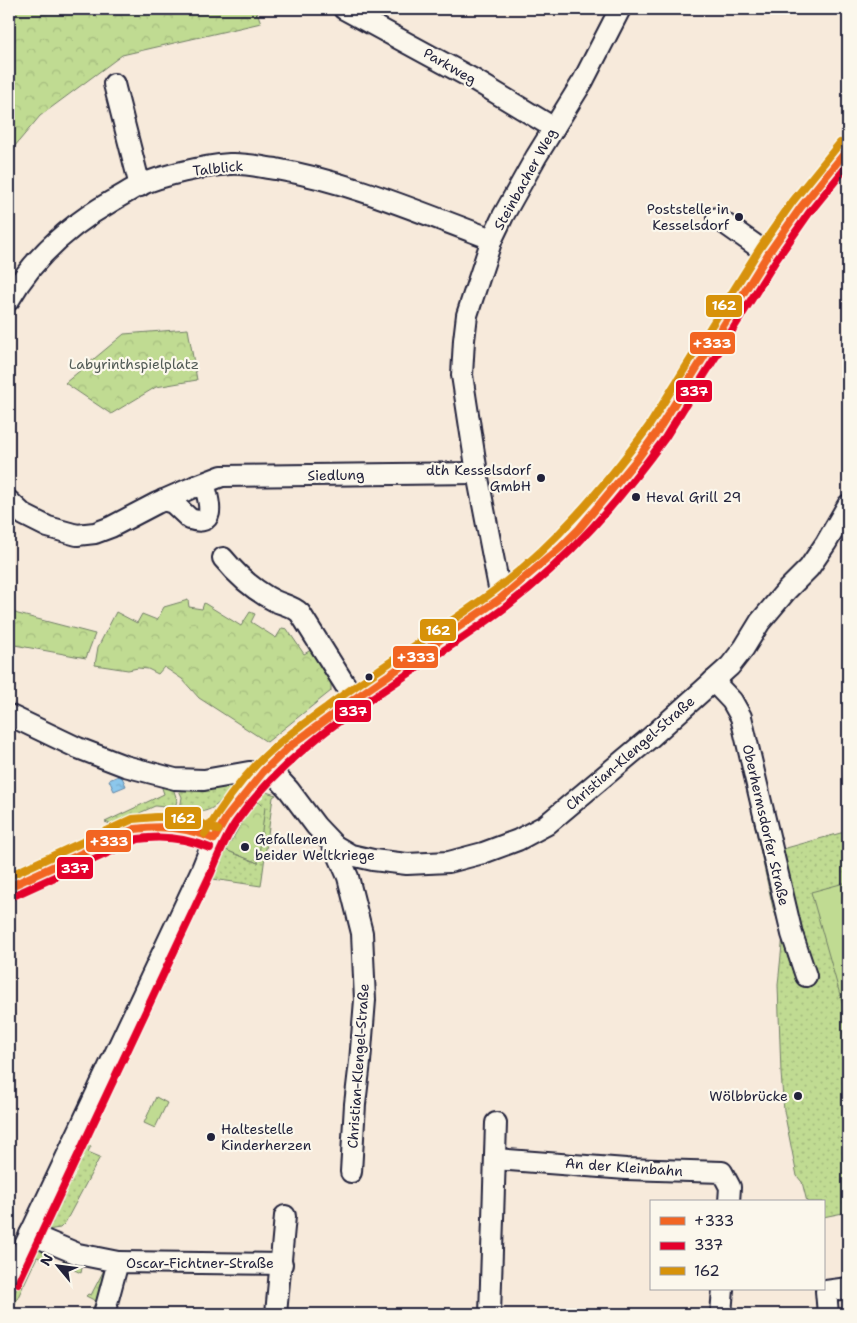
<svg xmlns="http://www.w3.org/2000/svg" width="857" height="1323" font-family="'Shantell Sans',sans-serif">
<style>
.grass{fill:url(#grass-dots);stroke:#717e66}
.park{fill:url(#park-crowns);stroke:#717e66}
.pitch{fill:#c0db92;stroke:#717e66}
.water{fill:url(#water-ripples);stroke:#6285a5}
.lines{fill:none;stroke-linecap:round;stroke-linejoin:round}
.minor-casing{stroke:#22223b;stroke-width:24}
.minor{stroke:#fbf7ec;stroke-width:20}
.bus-1-casing{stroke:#fbf7ec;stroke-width:11}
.bus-2-casing{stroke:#fbf7ec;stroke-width:11}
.bus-3-casing{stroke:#fbf7ec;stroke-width:11}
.bus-1{stroke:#f26522;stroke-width:8}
.bus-2{stroke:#e4002b;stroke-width:8}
.bus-3{stroke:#d79209;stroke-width:8}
.poi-dot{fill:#22223b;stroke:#fbf7ec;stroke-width:2}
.labels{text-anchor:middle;stroke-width:4.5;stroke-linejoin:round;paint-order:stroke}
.street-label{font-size:14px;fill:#22223b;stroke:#fbf7ec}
.poi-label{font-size:14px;fill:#22223b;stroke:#fbf7ec;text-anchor:end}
.park-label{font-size:14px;fill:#515a55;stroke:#fbf7ec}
.line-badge{stroke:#fbf7ec;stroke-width:2}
.badge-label{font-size:14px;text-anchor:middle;font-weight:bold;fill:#fff}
</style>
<defs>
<pattern id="grass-dots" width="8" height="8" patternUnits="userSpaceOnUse" patternTransform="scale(1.25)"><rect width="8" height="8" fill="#c0db92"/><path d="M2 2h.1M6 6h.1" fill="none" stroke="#a5bc7f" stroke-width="1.8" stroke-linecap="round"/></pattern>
<pattern id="park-crowns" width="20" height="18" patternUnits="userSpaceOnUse" patternTransform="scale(1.25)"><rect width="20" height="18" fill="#c0db92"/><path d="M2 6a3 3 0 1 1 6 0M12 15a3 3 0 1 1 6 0" fill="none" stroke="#a5bc7f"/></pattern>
<pattern id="water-ripples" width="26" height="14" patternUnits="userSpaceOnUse" patternTransform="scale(1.25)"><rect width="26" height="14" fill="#8cc7ec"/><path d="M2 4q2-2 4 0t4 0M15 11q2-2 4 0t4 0" fill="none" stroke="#78abcb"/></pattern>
</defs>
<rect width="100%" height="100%" fill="#f7eadb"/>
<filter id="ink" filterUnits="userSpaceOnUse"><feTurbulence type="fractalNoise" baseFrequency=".02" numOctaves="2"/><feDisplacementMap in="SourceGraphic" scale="10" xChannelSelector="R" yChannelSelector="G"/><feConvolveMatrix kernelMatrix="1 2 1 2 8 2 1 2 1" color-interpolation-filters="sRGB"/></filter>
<g filter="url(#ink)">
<g class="grass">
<polygon points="160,782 172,785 177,800 175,808 155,806 113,825 105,822 164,794"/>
<path d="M177 786 232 787C217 808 207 817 180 809L182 797Z"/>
<polygon points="266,792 276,795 273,797 261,886 213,879 226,850 258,863 258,802 247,811 255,799"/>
<polygon points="768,794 779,850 848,831 848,1212 823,1217 823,1202 807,1202 802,1182 797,1176 784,1111 781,1073 778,985 783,935 773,908 749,799"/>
<polygon points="88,1145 91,1146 88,1152 100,1157 65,1223 60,1228 47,1230 46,1227 85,1146"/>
<polygon points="36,1247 49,1250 46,1261 37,1257 10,1314 9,1314 9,1305"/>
<polygon points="67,1257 83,1263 81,1273 61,1264"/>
<polygon points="101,1263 108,1267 96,1314 90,1314 96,1301 86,1296 88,1294 91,1295 104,1270"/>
</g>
<g class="park">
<polygon points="9,9 256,9 261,23 122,55 40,116 9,153"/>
<polygon points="188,329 197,380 156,387 111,414 65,383 124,334"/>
<polygon points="188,600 189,607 202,609 204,603 241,626 250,612 255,614 251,622 276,638 282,628 287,629 304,654 316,647 331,675 331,691 267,742 199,698 182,679 164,667 158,674 148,669 138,668 128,670 95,665 98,647 116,612 137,623 142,614 157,620 164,607"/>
<polygon points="9,610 18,614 95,634 86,658 9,644"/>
<polygon points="258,802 265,807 258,863 226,850 248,812"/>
</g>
<g class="pitch">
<polygon points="848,882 848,1016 846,1016 811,892"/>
<polygon points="156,1097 167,1103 155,1128 144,1123"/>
</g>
<polygon class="water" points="121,775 126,786 114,791 109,780"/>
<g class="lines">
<g class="minor-casing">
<g id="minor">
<polyline points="344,9 473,79 554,128"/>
<polyline points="114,84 140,186"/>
<polyline points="717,218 768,254"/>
<path d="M9 300C33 258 70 225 112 201 121 196 129 191 138 186 162 175 204 166 230 164 245 163 261 167 276 169 351 182 421 213 492 239"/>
<polyline points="196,486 222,476 477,473"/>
<path d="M9 501 24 515 48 527 77 535 95 533 111 527 157 503 196 486 206 490C210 505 215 527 190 519L173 503 163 500"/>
<path d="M223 558C237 575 255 591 275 601 284 605 293 606 300 613L354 699"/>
<polyline points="501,598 477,473 462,375 464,340 467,315 492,239 503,216 536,157 583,81 620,9"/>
<polyline points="713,681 732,701 741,717 792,934 806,976"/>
<polyline points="9,715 78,748 125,766 175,779 204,780 249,772 263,772 277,777 289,790 316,826 334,845 348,877 362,933 365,1000 360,1062 355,1104 351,1172"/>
<polyline points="334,845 351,855 373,860 407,864 449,862 483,853 518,840 546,825 651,737 730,666 744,648 760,622 786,591 809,568 826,543 848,505"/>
<path d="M9 887 135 829C164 824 187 826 214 839"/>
<polyline points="495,1159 626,1169 722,1172 730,1187 729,1202"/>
<polyline points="30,1234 78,1254 118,1262"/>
<polyline points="9,1279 202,869 214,839 227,817 263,772 289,747 354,699 501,598 544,562 579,529 638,458 657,432 768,254 801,207 848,149"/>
<polyline points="104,1314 118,1262 282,1264"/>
<polyline points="276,1314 285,1216"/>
<polyline points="490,1314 496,1123"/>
<polyline points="721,1314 723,1289"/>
<polyline points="828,1314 826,1291 848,1288"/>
</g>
</g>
<use href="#minor" class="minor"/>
<g class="bus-1-casing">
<g id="bus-1">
<polyline points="214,839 227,817 263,772 289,747 354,699 501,598 560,548 579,529 638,458 657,432 768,254 801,207 848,149"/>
<path d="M9 887 135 829C163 825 188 827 214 839"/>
</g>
</g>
<g class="bus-2-casing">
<g id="bus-2">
<path d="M13 896 138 839C164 835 186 838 210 848"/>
<path d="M18 1283 211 873C218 856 225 838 236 822 304 726 416 676 507 606 569 559 619 501 665 438L776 260 809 213 848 165"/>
</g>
</g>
<g class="bus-3-casing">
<g id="bus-3">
<path d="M205 834C220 809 237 785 257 764 278 742 302 725 327 707 381 666 440 631 494 591 555 545 604 487 649 426L760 248 793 201 840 143"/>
<polyline points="9,876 133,819 156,817 177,817 198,822 218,830"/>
</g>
</g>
<use href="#bus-1" class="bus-1"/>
<use href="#bus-2" class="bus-2"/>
<use href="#bus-3" class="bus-3"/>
</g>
</g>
<g class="poi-dot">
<circle cx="739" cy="217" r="5"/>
<circle cx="541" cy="478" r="5"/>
<circle cx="636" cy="497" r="5"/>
<circle cx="369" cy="677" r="4.5"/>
<circle cx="245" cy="847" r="5"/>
<circle cx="798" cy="1096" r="5"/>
<circle cx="211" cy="1137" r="5"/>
</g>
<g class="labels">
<g class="street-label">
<text transform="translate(450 66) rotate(30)" y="5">Parkweg</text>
<text transform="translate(218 168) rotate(-6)" y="5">Talblick</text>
<text transform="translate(525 179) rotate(-61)" y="5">Steinbacher Weg</text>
<text transform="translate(336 475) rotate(-1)" y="5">Siedlung</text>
<text transform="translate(630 753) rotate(-41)" y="5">Christian-Klengel-Straße</text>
<text transform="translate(766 825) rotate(77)" y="5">Oberhermsdorfer Straße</text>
<text transform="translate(358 1066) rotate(-86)" y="5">Christian-Klengel-Straße</text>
<text transform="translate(624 1167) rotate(4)" y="5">An der Kleinbahn</text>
<text x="200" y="1268">Oscar-Fichtner-Straße</text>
</g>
<g class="poi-label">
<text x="729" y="214">Poststelle in<tspan x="729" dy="16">Kesselsdorf</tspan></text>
<text x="531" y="475">dth Kesselsdorf<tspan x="531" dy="16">GmbH</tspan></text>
<text x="646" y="502" text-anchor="start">Heval Grill 29</text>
<text x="255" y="844" text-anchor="start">Gefallenen<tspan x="255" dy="16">beider Weltkriege</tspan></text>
<text x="788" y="1101">Wölbbrücke</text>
<text x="221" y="1134" text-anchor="start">Haltestelle<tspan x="221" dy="16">Kinderherzen</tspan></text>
</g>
<g class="park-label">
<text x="134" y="369">Labyrinthspielplatz</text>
</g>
</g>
<g class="line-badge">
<rect x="705" y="294" width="38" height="24" rx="5" fill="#d79209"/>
<rect x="689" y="331" width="47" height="24" rx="5" fill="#f26522"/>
<rect x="675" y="379" width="38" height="24" rx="5" fill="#e4002b"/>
<rect x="419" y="618" width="38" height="24" rx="5" fill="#d79209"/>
<rect x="392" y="645" width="47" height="24" rx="5" fill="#f26522"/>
<rect x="334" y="699" width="38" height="24" rx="5" fill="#e4002b"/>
<rect x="164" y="806" width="38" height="24" rx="5" fill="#d79209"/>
<rect x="85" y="829" width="47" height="24" rx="5" fill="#f26522"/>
<rect x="56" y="856" width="38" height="24" rx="5" fill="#e4002b"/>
</g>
<g class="badge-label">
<text x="724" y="310">162</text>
<text x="712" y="348">+333</text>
<text x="694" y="396">337</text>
<text x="438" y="635">162</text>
<text x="416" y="662">+333</text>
<text x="353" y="716">337</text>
<text x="183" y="823">162</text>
<text x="109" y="846">+333</text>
<text x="75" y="873">337</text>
</g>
<rect width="857" height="1323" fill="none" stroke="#fbf7ec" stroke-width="30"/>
<rect x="15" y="15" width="827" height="1293" fill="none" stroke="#22223b" stroke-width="2" filter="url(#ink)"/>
<rect x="650" y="1200" width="175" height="90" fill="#fbf7ec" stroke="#a4a2a5"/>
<rect x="660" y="1217" width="25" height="8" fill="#f26522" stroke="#a4a2a5"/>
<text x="694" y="1226" font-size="15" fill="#22223b">+333</text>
<rect x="660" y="1242" width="25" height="8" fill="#e4002b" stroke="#a4a2a5"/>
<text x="694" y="1250" font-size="15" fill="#22223b">337</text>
<rect x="660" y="1267" width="25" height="8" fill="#d79209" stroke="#a4a2a5"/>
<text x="694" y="1276" font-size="15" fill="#22223b">162</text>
<g transform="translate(58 1266) rotate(299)" stroke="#fbf7ec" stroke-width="4" paint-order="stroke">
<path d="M0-4L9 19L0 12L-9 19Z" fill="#22223b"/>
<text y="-8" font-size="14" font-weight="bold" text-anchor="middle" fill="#22223b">N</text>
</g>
</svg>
